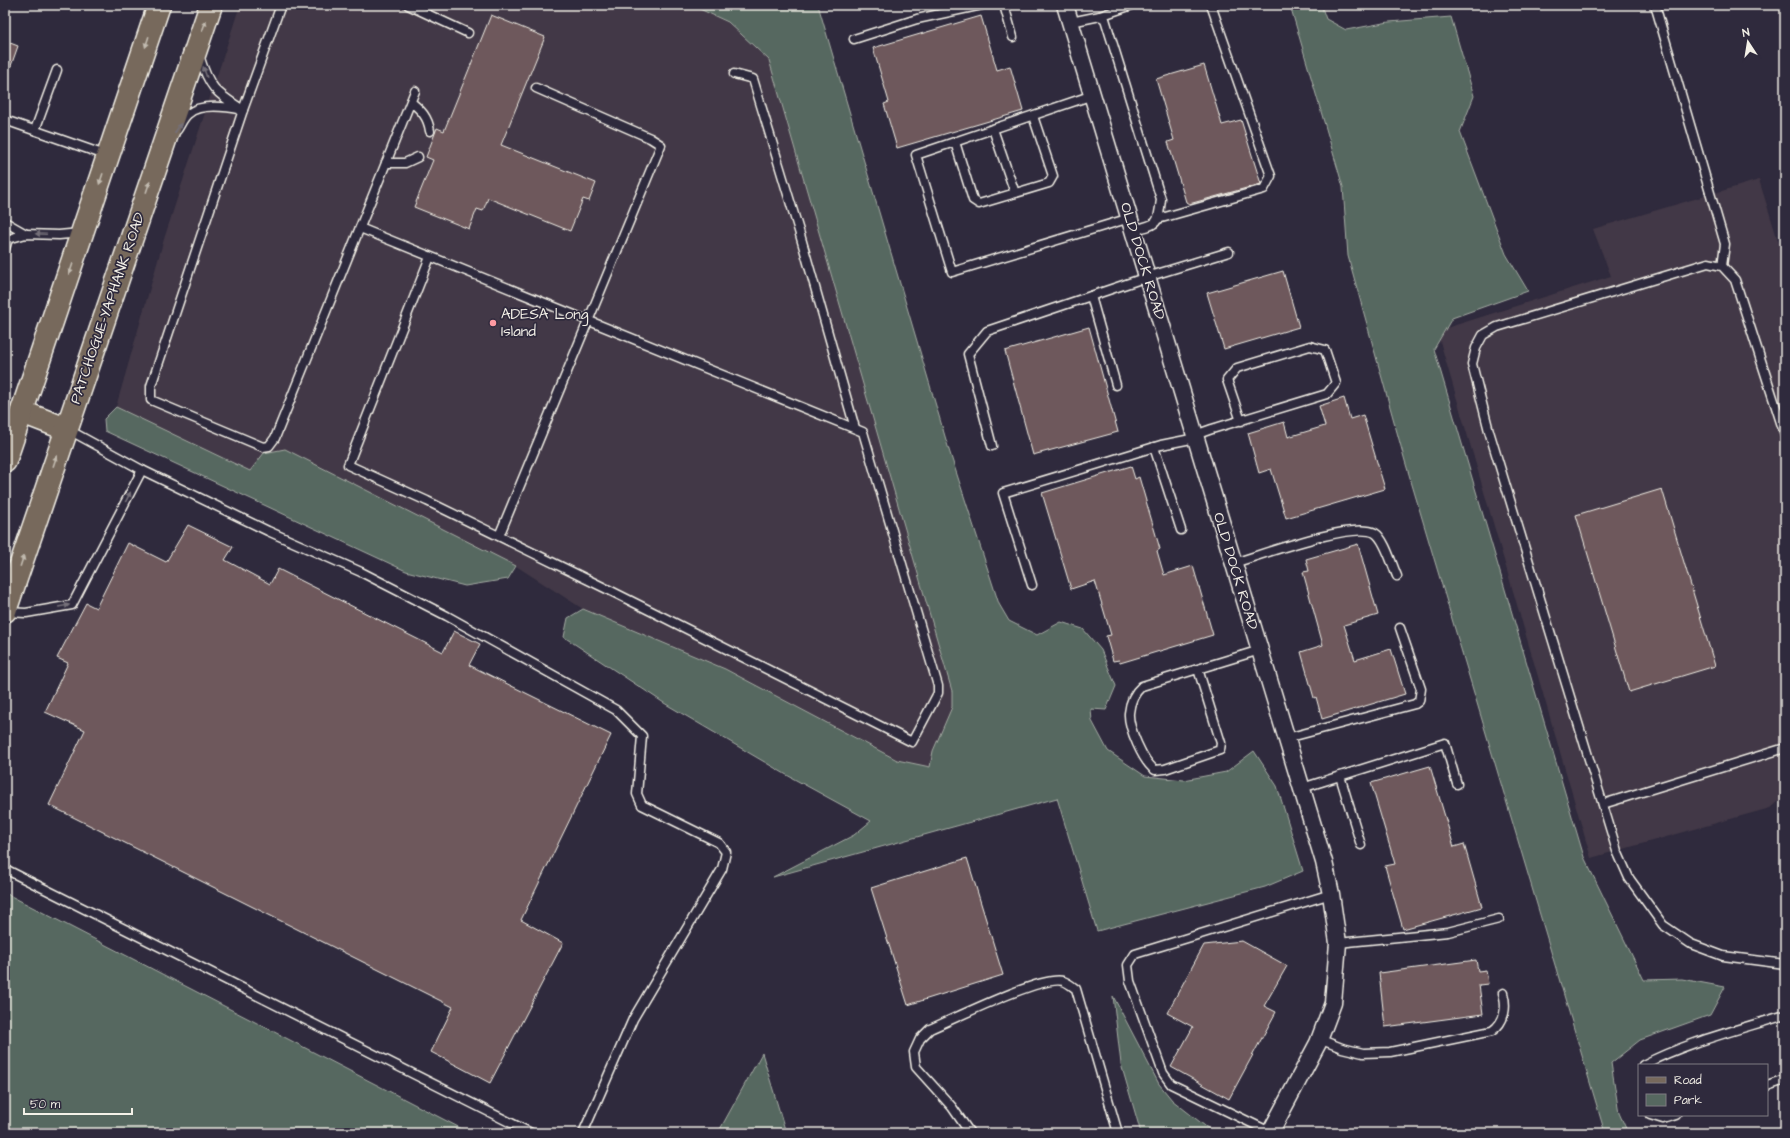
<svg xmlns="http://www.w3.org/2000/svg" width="1790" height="1138" font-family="'Architects Daughter',sans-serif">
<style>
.built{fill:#423846}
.green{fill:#566860;stroke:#a5aca4}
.building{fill:#6e595c;stroke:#f4f1e8}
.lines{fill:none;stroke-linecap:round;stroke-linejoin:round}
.service-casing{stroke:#f4f1e8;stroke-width:11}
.minor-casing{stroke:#f4f1e8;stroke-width:19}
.primary-casing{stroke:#f4f1e8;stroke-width:25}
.service{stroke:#2f2a3d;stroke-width:8}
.minor{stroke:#2f2a3d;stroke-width:16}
.primary{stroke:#77695c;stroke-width:22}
.oneway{fill:#c2bbb0}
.oneway2{fill:#747079}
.poi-dot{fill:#ff9aa2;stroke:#2f2a3d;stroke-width:1.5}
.labels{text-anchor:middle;stroke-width:3.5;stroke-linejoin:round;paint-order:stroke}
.street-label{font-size:15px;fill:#f4f1e8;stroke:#2f2a3d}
.poi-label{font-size:15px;fill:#f4f1e8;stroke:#2f2a3d;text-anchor:start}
</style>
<rect width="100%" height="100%" fill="#2f2a3d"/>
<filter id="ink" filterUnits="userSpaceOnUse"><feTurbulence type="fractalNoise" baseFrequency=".025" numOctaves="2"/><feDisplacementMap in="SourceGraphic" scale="8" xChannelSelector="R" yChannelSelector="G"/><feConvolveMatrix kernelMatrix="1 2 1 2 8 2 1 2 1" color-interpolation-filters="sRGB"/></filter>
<g filter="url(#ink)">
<g class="built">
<polygon points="240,5 691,5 728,22 769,60 952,691 952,707 933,751 930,767 897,760 725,669 583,609 516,566 264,453 250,471 116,407 164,239"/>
<polygon points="1759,180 1785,263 1785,795 1770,808 1591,858 1437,331 1611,276 1593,229"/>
</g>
<g class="green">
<polygon points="691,5 818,5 949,450 999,604 1009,621 1037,635 1061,622 1083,629 1101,650 1116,686 1106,710 1091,709 1092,721 1108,751 1145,776 1184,780 1226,772 1254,751 1277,786 1303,871 1265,887 1097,931 1057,798 773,877 854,835 871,821 785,774 664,703 564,637 568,618 583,609 725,669 897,760 930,767 933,751 952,707 952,691 769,60 728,22"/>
<polygon points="1290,5 1321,5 1326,19 1346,30 1389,22 1451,17 1474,96 1460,132 1506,254 1528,291 1452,318 1434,349 1584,857 1644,980 1682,979 1725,987 1710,1015 1640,1040 1611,1063 1619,1113 1628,1133 1605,1133 1405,461 1348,256 1343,187"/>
<polygon points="116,407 250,471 264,453 285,449 516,566 508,579 465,586 406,571 105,431 104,419"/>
<polygon points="5,894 7,894 470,1133 5,1133"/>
<polygon points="1113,996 1159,1084 1172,1100 1214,1133 1141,1133 1121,1064"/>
<polygon points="762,1053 786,1133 718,1133"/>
</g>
<g class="building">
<polygon points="491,15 545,37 501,145 596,183 589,201 583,199 570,231 488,198 483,211 477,209 469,229 414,207 433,160 426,157 437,128 444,131"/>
<polygon points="981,16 997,70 1010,66 1023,111 897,148 884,104 889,102 873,48"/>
<polygon points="5,41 18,46 6,80 5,79"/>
<polygon points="1204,65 1222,125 1241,120 1261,184 1189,204 1186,202 1168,142 1174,140 1156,79"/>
<polygon points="1283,271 1299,327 1224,349 1207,293"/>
<polygon points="1089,327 1118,432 1033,455 1005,351"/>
<polygon points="1344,398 1350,419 1363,415 1385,489 1286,518 1271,469 1259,473 1248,433 1284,422 1288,437 1325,426 1319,406"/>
<polygon points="1131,466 1135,479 1139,477 1160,549 1157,551 1164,575 1193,566 1213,635 1120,663 1119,660 1113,661 1106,636 1111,635 1095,581 1071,589 1042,493"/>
<polygon points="1662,489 1715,666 1629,692 1576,515"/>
<polygon points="188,525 233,547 225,560 270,584 278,569 443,652 454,631 480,644 469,665 611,735 521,920 563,943 490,1083 431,1052 453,1007 49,805 85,730 45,712 68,663 57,658 86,603 96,608 128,543 166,562"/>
<polygon points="1358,544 1378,615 1344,625 1355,660 1391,649 1405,694 1322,719 1316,697 1314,698 1301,652 1323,645 1303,572 1309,571 1306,559"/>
<polygon points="1430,766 1454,847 1464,844 1482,907 1403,929 1385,866 1395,864 1371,783"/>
<polygon points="967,858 1003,975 908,1005 871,888"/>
<polygon points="1242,941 1287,966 1264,1006 1276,1012 1229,1099 1171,1067 1193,1027 1167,1013 1204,945"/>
<polygon points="1476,960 1478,971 1486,970 1488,984 1479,985 1483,1014 1385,1027 1379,973"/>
</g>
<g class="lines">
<g class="service-casing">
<g id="service">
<polyline points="281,5 243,110 151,386 151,400 263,447 269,446 275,438 415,91"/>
<polyline points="408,5 468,33"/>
<polyline points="1004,5 1013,37"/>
<polyline points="1655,5 1725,244 1722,266"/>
<polyline points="1100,16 1132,5"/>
<path d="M1071 22 1100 16 1105 19 1161 199C1158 225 1159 224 1133 230"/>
<polyline points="854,39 917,19 982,5"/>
<polyline points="734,74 753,79 799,231 855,428"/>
<polyline points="1093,95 916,155 952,272 1130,218"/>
<path d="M411 102C421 110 428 117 430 131"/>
<polyline points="5,120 108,156"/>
<polyline points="993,129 1015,193"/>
<polyline points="35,130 57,70"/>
<path d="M177 130C180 126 183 118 188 114 200 103 228 107 243 110 215 92 209 88 199 55"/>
<polyline points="955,142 973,200 979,204 1049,183 1053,176 1033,116"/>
<polyline points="386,163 405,163 418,157"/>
<polyline points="1158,219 1264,189 1271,176 1211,5"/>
<polyline points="5,222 26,234"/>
<polyline points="360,228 863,432 938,686 938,693 912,742 611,591 427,501 348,465 430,257"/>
<polyline points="5,249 8,239 26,234 59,235 80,233"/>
<polyline points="1091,296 1116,385"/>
<polyline points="67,429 142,470 268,531 361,572 447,616 616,710 642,736 637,794 642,805 719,843 726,852 722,869 633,1019 583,1133"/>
<polyline points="1195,435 1212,429 1327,394 1336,383 1325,350 1310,346 1237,368 1227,380 1241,421"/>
<polyline points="1785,435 1735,280 1722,266 1708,263 1497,327 1483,335 1476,348 1472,364 1489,431 1617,851 1629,878 1663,925 1691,944 1723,956 1785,964"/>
<polyline points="992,446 968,354 987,331 1147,277 1229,252"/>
<polyline points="1154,447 1181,530"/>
<polyline points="499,536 661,145 650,138 536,88"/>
<path d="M1234 563C1261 555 1353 521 1375 533 1385 539 1392 565 1397 576"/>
<polyline points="1032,585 1003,493 1161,445 1196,438"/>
<polyline points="6,612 26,613 72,605 142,470"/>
<path d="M1198 669 1221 743 1220 750 1165 769 1155 770C1143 762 1128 727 1129 713 1130 702 1134 693 1142 686L1260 650"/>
<polyline points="1287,738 1415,704 1419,701 1421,689 1400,628"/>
<polyline points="1340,776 1361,845"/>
<polyline points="1302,788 1445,743 1457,784"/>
<polyline points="1603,804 1785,748"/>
<polyline points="5,869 531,1133"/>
<polyline points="1338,943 1448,932 1499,919"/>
<path d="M1319 1039 1342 1048 1363 1053 1390 1052 1492 1031C1505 1022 1507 1007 1503 993"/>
<path d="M1643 1065C1687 1042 1738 1030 1785 1015"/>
<polyline points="1767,1086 1785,1080"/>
<polyline points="1650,1115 1663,1119 1676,1115"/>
<polyline points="1270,1132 1171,1084 1163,1073 1130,981 1128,965 1135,954 1331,894"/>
<path d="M970 1133 952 1107 916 1067 914 1052 920 1039 930 1029C954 1019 1042 975 1063 981 1067 982 1072 986 1076 989L1118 1133"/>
</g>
</g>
<g class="minor-casing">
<polyline id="minor" points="1065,5 1324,862 1331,894 1338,943 1333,1003 1318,1043 1270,1133"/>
</g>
<g class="primary-casing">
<g id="primary">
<polyline points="22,412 66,429"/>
<polyline points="5,461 159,5"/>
<polyline points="5,611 211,5"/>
</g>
</g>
<use href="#service" class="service"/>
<use href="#minor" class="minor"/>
<use href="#primary" class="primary"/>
</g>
<defs><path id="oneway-solid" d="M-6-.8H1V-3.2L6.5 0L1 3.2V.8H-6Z"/></defs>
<g class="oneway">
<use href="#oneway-solid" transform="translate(204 26) rotate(-71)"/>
<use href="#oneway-solid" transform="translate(147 42) rotate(108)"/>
<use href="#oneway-solid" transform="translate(101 179) rotate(109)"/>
<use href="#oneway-solid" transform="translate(148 187) rotate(-71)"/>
<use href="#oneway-solid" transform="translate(71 269) rotate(109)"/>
<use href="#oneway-solid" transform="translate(55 461) rotate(-71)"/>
<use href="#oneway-solid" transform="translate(22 561) rotate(-72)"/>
</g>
<g class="oneway2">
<use href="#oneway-solid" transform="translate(205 72) rotate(-109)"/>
<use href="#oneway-solid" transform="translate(178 128) rotate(-57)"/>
<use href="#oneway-solid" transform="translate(41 234) rotate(-178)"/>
<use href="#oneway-solid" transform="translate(128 497) rotate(-63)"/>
<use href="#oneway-solid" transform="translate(64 606) rotate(-10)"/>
</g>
</g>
<circle class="poi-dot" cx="493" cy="323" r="4"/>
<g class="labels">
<g class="street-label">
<text transform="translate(1143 261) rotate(73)" y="5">OLD DOCK ROAD</text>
<text transform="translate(107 308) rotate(-71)" y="5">PATCHOGUE-YAPHANK ROAD</text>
<text transform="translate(1236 571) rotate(73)" y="5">OLD DOCK ROAD</text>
</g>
<g class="poi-label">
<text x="501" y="319">ADESA Long<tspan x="501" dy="17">Island</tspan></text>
</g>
</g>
<rect width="1790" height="1138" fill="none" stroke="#2f2a3d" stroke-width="20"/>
<rect x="10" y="10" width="1770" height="1118" fill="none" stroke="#f4f1e8" stroke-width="1.5" filter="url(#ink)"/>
<rect x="1638" y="1064" width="130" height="52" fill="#2f2a3d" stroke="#7e7a81"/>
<rect x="1646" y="1077" width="20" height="6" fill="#77695c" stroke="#7e7a81"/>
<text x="1674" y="1084" font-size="12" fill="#f4f1e8">Road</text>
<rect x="1646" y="1094" width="20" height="12" fill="#566860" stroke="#7e7a81"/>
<text x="1674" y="1104" font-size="12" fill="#f4f1e8">Park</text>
<g transform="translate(1748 42) rotate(348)" stroke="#2f2a3d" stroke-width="3" paint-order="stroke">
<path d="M0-3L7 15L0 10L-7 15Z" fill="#f4f1e8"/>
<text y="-6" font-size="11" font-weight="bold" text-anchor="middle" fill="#f4f1e8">N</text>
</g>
<path d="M24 1108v6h108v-6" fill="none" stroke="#f4f1e8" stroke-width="2"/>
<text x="30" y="1108" font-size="12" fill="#f4f1e8" stroke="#2f2a3d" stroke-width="3" paint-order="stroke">50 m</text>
</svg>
